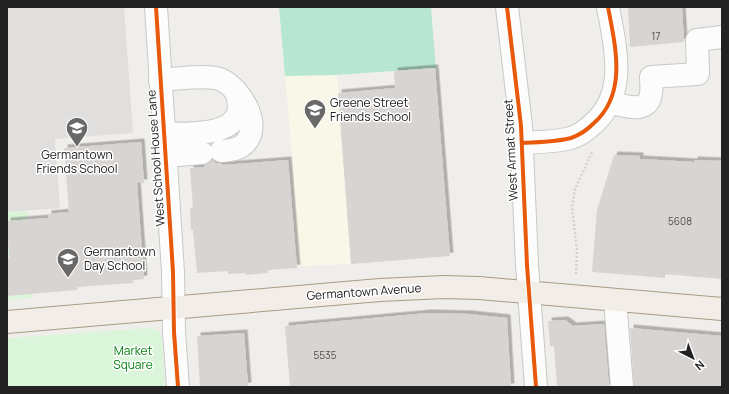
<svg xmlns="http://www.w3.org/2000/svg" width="729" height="394" font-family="Manrope,sans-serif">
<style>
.education{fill:#f8f7e8}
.park{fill:#daf5da}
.pitch{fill:#b7e6d2}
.parking{fill:#e0dfde}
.building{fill:#d7d4d2;filter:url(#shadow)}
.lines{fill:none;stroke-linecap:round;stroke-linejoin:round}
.minor-casing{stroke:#c9c8c7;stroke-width:24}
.major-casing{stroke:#a79c86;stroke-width:24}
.path{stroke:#dccecd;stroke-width:2.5;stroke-dasharray:2 2;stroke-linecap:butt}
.minor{stroke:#fdfcfc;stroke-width:22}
.major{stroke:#f3ede7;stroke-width:22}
.cycleway-casing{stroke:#fff;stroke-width:6}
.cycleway{stroke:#e8590c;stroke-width:4}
.labels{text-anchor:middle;stroke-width:3;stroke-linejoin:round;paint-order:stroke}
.number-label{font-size:10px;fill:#4f4e4e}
.poi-label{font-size:12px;fill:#222;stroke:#fff;text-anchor:start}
.street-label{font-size:12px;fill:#222;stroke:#fff}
.park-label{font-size:12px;fill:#0c8416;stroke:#fff}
</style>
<defs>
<filter id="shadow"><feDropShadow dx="3.5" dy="-3.5" stdDeviation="0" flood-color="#0004"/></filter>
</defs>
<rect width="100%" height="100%" fill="#f0eeeb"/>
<polygon class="education" points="279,7 431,7 436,68 337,75 351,264 298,266 293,167"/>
<g class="park">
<polygon points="27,211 32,298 7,300 7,212"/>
<path d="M148 328C156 329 159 330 162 337L165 387H7V338Z"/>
</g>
<polygon class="pitch" points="279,7 431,7 436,68 337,75 285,76"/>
<polygon class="parking" points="7,7 124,7 133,133 55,139 60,208 7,212"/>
<g class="building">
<polygon points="628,7 682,7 684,42 630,47"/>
<polygon points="435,68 450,256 351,264 338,93 395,88 394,71"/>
<polygon points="141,142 144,183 137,183 144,279 133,280 133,283 77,287 77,290 7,296 7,258 9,258 7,221 48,218 48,214 69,212 64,148"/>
<polygon points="614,155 640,156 640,159 694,162 694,160 722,161 722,279 665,274 665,278 592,272 597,210"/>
<polygon points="212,160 216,163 222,163 222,165 288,160 297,268 268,270 268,273 246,275 246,273 228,274 228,271 197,273 193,230 191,230 190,208 193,207 190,168 204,167 204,165 209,163"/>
<polygon points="428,313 469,314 507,318 511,387 290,387 285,326"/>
<polygon points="565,320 573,326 604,324 609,387 557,387 554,346 550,346 548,321"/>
<polygon points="630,328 722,336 722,387 634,387"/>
<polygon points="244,333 248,386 200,387 197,336"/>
</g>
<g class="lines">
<g class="minor-casing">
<g id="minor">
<polyline points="156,7 173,272 174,332 178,387"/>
<polyline points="507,7 521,126 527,265 536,387"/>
<path d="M160 80C176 79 209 74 222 80 240 89 262 123 246 142 240 150 230 150 221 151"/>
<path d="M610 102C624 106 649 115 651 93 652 88 651 83 651 77L698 74 697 40 722 37"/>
<path d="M164 134C183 133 231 137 238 113 240 106 238 98 236 91"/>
<path d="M522 143C538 142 556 142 571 138 580 135 587 130 594 123 628 93 615 45 608 7"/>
<polyline points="166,156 202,153"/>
<polyline points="615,300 622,387"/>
</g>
</g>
<g class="major-casing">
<polyline id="major" points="7,322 380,290 444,287 479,288 722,309"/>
</g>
<polyline class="path" points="576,274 577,251 572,207 575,189 592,152"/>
<use href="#minor" class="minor"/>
<use href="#major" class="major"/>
<g class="cycleway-casing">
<g id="cycleway">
<polyline points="156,7 173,272 174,332 178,387"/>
<polyline points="507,7 521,126 527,265 536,387"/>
<path d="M522 143C538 142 556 142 571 138 580 135 587 130 594 123 628 93 615 45 608 7"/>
</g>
</g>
<use href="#cycleway" class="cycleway"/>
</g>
<defs>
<g id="school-pin" transform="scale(1.15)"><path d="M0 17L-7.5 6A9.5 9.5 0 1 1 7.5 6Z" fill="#6a6968" stroke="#fff"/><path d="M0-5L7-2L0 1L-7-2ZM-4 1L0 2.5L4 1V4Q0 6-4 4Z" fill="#fff"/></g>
</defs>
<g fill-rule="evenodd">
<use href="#school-pin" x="315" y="110"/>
<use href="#school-pin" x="77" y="128"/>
<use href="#school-pin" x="68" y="259"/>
</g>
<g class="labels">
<g class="number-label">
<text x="656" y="40">17</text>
<text x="680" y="225">5608</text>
<text x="325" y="359">5535</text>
</g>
<g class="poi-label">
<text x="330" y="107">Greene Street<tspan x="330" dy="14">Friends School</tspan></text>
<text x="77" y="159" text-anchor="middle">Germantown<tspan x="77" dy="14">Friends School</tspan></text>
<text x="84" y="256">Germantown<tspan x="84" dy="14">Day School</tspan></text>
</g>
<g class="street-label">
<text transform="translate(511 150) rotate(-93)" y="4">West Armat Street</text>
<text transform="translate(156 158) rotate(-94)" y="4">West School House Lane</text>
<text transform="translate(364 292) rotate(-4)" y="4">Germantown Avenue</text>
</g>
<g class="park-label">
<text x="133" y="355">Market<tspan x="133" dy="14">Square</tspan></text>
</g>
</g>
<rect width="729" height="394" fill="none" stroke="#222222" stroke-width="16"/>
<g transform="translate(693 358) rotate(138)" stroke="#ffffff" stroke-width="3" paint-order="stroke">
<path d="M0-3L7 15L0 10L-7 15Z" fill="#222222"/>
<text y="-6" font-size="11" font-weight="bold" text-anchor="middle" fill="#222222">N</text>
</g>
</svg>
